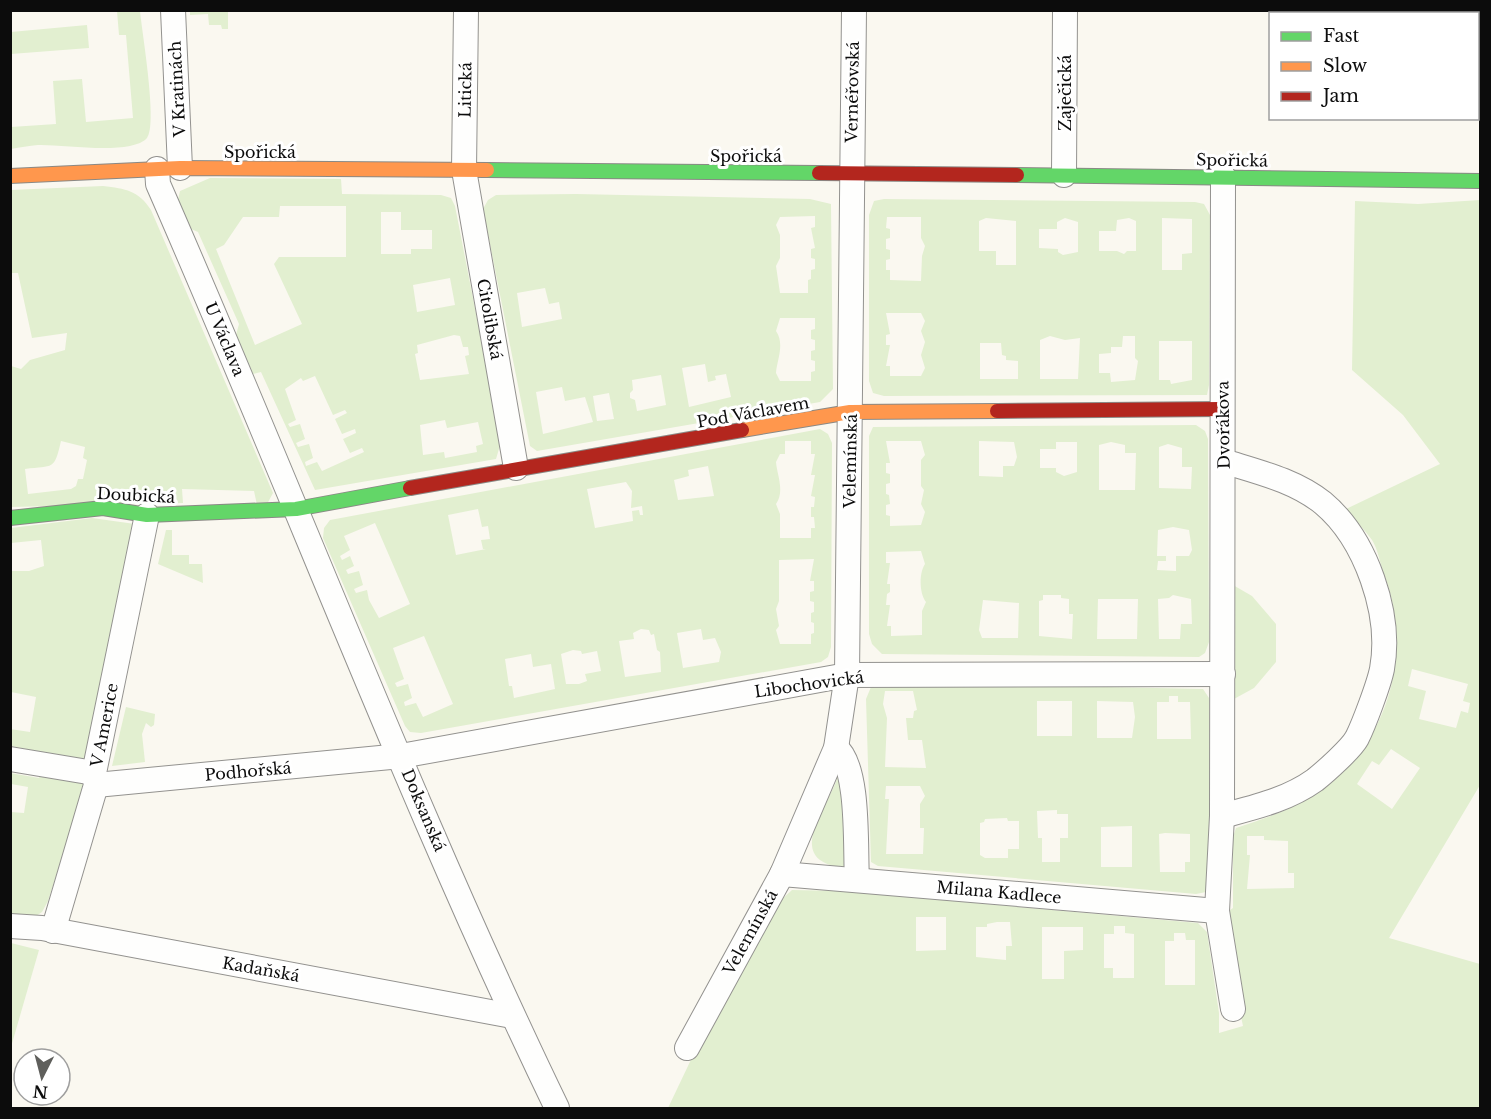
<svg xmlns="http://www.w3.org/2000/svg" width="1491" height="1119" font-family="'Libre Baskerville',serif">
<style>
.green{fill:#e2efd0;fill-rule:evenodd}
.lines{fill:none;stroke-linecap:round;stroke-linejoin:round}
.street-casing{stroke:#93928f;stroke-width:26}
.fast-casing{stroke:#8a8985;stroke-width:16}
.slow-casing{stroke:#8a8985;stroke-width:16}
.jam-casing{stroke:#8a8985;stroke-width:16}
.street{stroke:#fefefd;stroke-width:24}
.fast{stroke:#63d668;stroke-width:14}
.slow{stroke:#ff974d;stroke-width:14}
.jam{stroke:#b3261e;stroke-width:14}
.labels{text-anchor:middle;stroke-width:6;stroke-linejoin:round;paint-order:stroke}
.street-label{font-size:16px;fill:#0c0c0c;stroke:#fff}
</style>
<rect width="100%" height="100%" fill="#faf8f0"/>
<g class="green">
<path d="M117 11H140C142 32 158 125 147 138 131 156 62 144 38 145 29 146 20 147 11 149V127L56 124 53 81 82 79 86 122 133 118 126 35H119Z"/>
<polygon points="190,11 228,11 228,29 222,29 221,25 209,25 208,14 190,15"/>
<polygon points="87,25 89,48 11,54 11,32"/>
<path d="M210 178 341 179 342 194 441 195 451 198 455 206 501 442 496 459 315 490 261 372 253 374 236 335 239 324 198 232 191 229 178 200 180 191ZM280 206H346V257H279L274 264 302 324 255 345 216 249 224 245 243 217H279ZM381 212H401V230H432V249H411V254H381ZM450 278 455 305 417 312 413 285ZM454 335 460 336 463 347H468L469 355 465 356 469 374 420 380 415 354 418 353 417 345ZM315 376 333 415 345 410 347 413 335 419 342 434 355 429 356 433 343 439 350 453 362 448 364 452 322 471 317 462 306 466 305 462 313 458 309 444 298 447 296 443 305 439 300 424 290 427 288 424 296 420 285 389 301 378 303 381ZM445 420 447 428 478 422 483 444 476 446 477 452 445 458 444 452 423 455 420 425Z"/>
<path d="M103 186C126 189 138 190 151 210L273 493 266 506 257 505 254 491 182 489 183 503 11 507V366L21 369 30 360 65 350 67 333 32 338 18 273H11V190ZM61 441 85 447 83 458 87 460 83 479H78L76 486 71 489 28 494 25 469C54 465 54 471 61 441Z"/>
<path d="M576 194 810 199 831 204 833 389 820 402 537 451 530 446 483 209 488 200 496 195ZM815 216V227L811 228 815 248 811 249V258L815 259V269L811 270V279L808 280V293H780L776 266 780 258V235L776 225 780 217ZM545 288 549 304 559 302 562 319 522 327 517 293ZM780 318H815V329L811 330V339L815 340V350L811 351V360L815 361V371L811 372V381H780L776 373C777 360 785 344 776 331ZM705 364 708 382 716 380 715 376 726 374 731 397 689 407 682 368ZM661 375 666 405 637 411 635 400 630 398V393L633 390 632 380ZM562 387 565 401 585 397 593 422 543 434 536 392ZM609 393 614 419 597 421 593 396Z"/>
<path d="M884 199 1195 202 1204 204 1210 215 1209 385 1207 395 884 396 873 393 869 381V215L874 201ZM887 217H921V238L925 246 922 256 921 281 890 280V270H886V260L890 259V250L886 249V239L890 238V229L886 228ZM986 218 1016 221V265H996V251H979V221ZM1065 218 1078 222V252L1063 255 1058 252V249L1039 248V229H1057V222ZM1129 218 1136 221V251H1127L1124 254 1117 251H1099V231H1116L1117 220ZM1162 218 1192 219V253L1182 254V270H1162ZM886 313H921L925 321 921 331 925 342 921 355 925 368 921 376H890V366H886L890 345H886V335L890 334ZM1050 336 1065 340 1080 338 1078 379H1040V340ZM1123 336H1135V358L1138 361 1135 380 1111 382 1110 373H1099V354L1111 353V347H1122ZM1159 341H1192V380L1171 384 1170 380H1159ZM980 343H1001L1002 355 1006 356V360L1018 361V379H980Z"/>
<path d="M1480 200V785L1389 938 1480 964V1108H668L756 923 792 890 841 891 1198 923 1207 932 1219 1013V1033L1243 1026 1220 917 1233 908V837L1236 828C1272 816 1309 804 1337 778 1394 725 1411 645 1384 574 1380 564 1378 549 1372 540 1364 529 1354 519 1346 509L1440 464 1403 415 1352 370 1355 201 1418 204ZM1412 669 1468 684 1463 701 1470 703 1468 713 1461 711 1456 728 1419 719 1426 691 1408 686ZM1391 749 1420 768 1392 809 1357 784 1372 761 1379 765ZM1247 836H1264V840L1288 841V873H1294V888L1247 889 1250 855H1247ZM916 917H946V950L916 951ZM997 922H1010L1012 946H1006V960L976 957V927H987V924ZM1114 926H1125V933L1134 934V978H1113V968H1104V934H1114ZM1042 927H1083V950L1064 951V979H1042ZM1174 933H1185L1186 940H1195V985H1165V941H1174Z"/>
<path d="M1196 425 1205 431 1208 439 1209 642 1205 653 1199 657 882 654 872 644 869 634V436L873 427ZM886 441H921L925 455 921 460V486L924 490 921 504 925 512 921 525 890 526V516L886 515V505L890 504 889 495 886 494V484L890 483V474L886 473V463H890ZM979 441 1014 442 1017 457 1014 466H1003V477L979 476ZM1056 442H1077V472L1064 476 1056 472V468H1040V449H1056ZM1111 442 1125 445V453H1136L1135 490H1099V445ZM1168 444 1182 448V467H1192L1191 489 1159 488V447ZM1173 527 1189 530 1192 550 1189 556H1176V571L1157 570 1158 561H1166V556H1157L1158 530ZM921 551 925 564C919 573 919 593 926 602L922 611V635L891 636V626H887L890 605H886L887 594 890 592V584H887L890 563H886V552ZM1043 595H1061V598L1069 599V614H1073L1072 639 1039 636V601L1043 600ZM1173 595 1191 599 1192 624H1181L1180 639H1159L1158 599 1169 598ZM1098 599H1138L1137 639H1097ZM983 600 1019 603 1018 638H982L979 630Z"/>
<path d="M820 429 828 434 832 443 831 647 828 657 821 662 421 733 410 732 405 726 323 538 324 528 330 520ZM785 441H811V454H815L811 475H815L811 496 815 497 814 507H811V517H814L815 528H811V538H780V514L776 504C785 491 777 475 776 462L780 454H785ZM708 466 714 496 678 500 674 480 689 476 688 470ZM626 482 632 491 631 508 642 506 643 515H640L639 510 632 511 633 521 595 528 587 489ZM478 509 482 527 488 526 490 539 481 540 483 549H486L456 555 448 515ZM375 523 410 604 379 618 369 600 367 590 356 593 354 589 363 585 359 571 348 574 346 570 354 566 350 556 342 560 340 556 350 550 344 536ZM814 559 810 581H814V591L810 592V601L814 602V612L811 613V622L814 623V633L811 634V644H780L776 630 779 626 776 609 779 601V560ZM641 629 649 630 651 635 654 634 657 650 660 652 661 672 625 677 619 641 634 639 633 633ZM701 629 703 640 715 638 721 652 719 662 683 668 677 633ZM424 636 453 704 423 717 416 703 405 706 404 702 412 698 408 684 397 687 395 683 404 679 393 648ZM573 650 581 651 582 654 597 651 601 671 585 674 587 681 579 684H566L561 654ZM531 654 533 667 551 664 555 689 514 698 512 686H509L505 659Z"/>
<polygon points="92,518 135,524 85,760 11,746 10,729 30,732 36,697 11,692 11,571 29,571 44,566 41,540 11,543 11,528"/>
<polygon points="166,530 172,530 172,555 189,555 189,564 202,564 203,583 158,564"/>
<polygon points="1233,585 1252,596 1276,624 1276,662 1254,688 1234,699"/>
<path d="M885 682 1203 689 1209 698V883L1206 892 1196 894 878 866 871 862 866 699 871 687ZM885 691H913L917 710 914 711 913 718H906L908 740H922L926 768 885 767 887 718 883 704ZM1169 696H1178V702H1190L1191 739H1157V702H1169ZM1037 701H1072V736H1037ZM1097 701 1133 702 1135 717 1132 738H1097ZM886 786H920L925 796 920 804V828H924L923 854H886L889 799H885ZM1057 810V814H1068V838H1060V862H1042V838H1038L1037 811ZM1007 818 1008 821H1019V849H1008V858H985L980 855V823L984 822 985 819ZM1132 826V867H1101V827ZM1165 833 1190 834V862H1185V872H1160L1159 834Z"/>
<polygon points="126,707 155,714 154,725 151,727 146,723 142,734 145,762 112,766"/>
<polygon points="10,773 39,778 41,773 83,783 83,791 48,901 42,912 33,918 11,916 11,812 24,813 28,787 11,784"/>
<path d="M838 777 843 783 845 868C783 861 825 812 838 777Z"/>
<polygon points="11,943 39,950 11,1047 10,943"/>
</g>
<g class="lines">
<g class="street-casing">
<g id="street">
<polyline points="173,10 180,168"/>
<polyline points="466,10 464,170 516,468"/>
<path d="M157 169 158 184C293 491 411 806 557 1108"/>
<polyline points="1064,175 1065,10"/>
<polyline points="1223,176 1222,816 1217,911 1233,1009"/>
<path d="M836 748C860 766 855 849 857 880"/>
<polyline points="10,759 94,773"/>
<polyline points="96,785 401,756 847,675 1223,674"/>
<path d="M1222 816C1255 807 1287 800 1315 780 1325 772 1351 749 1357 738 1364 724 1379 684 1382 669 1392 614 1366 539 1323 503 1294 480 1258 472 1223 461"/>
<polyline points="782,874 1217,911"/>
<polyline points="10,926 42,928 512,1016"/>
<polyline points="53,931 96,785 94,773 147,515"/>
<polyline points="687,1048 782,874 836,748 847,675 854,10"/>
</g>
</g>
<g class="fast-casing">
<g id="fast">
<polyline points="487,170 819,173"/>
<polyline points="1017,175 1480,181"/>
<polyline points="10,518 103,508 147,515 296,509 410,488"/>
</g>
</g>
<g class="slow-casing">
<g id="slow">
<polyline points="10,176 180,168 487,170"/>
<polyline points="742,430 850,412 997,411"/>
</g>
</g>
<g class="jam-casing">
<g id="jam">
<polyline points="819,173 1017,175"/>
<polyline points="997,411 1222,409"/>
<polyline points="410,488 742,430"/>
</g>
</g>
<use href="#street" class="street"/>
<use href="#fast" class="fast"/>
<use href="#slow" class="slow"/>
<use href="#jam" class="jam"/>
</g>
<g class="labels">
<g class="street-label">
<text transform="translate(177 89) rotate(-93)" y="6">V Kratinách</text>
<text transform="translate(465 90) rotate(-89)" y="6">Litická</text>
<text transform="translate(852 92) rotate(-89)" y="6">Vernéřovská</text>
<text transform="translate(1065 93) rotate(-90)" y="6">Zaječická</text>
<text x="260" y="158">Spořická</text>
<text x="746" y="162">Spořická</text>
<text transform="translate(1232 160) rotate(1)" y="6">Spořická</text>
<text transform="translate(490 319) rotate(80)" y="6">Citolibská</text>
<text transform="translate(225 339) rotate(67)" y="6">U Václava</text>
<text transform="translate(753 412) rotate(-10)" y="6">Pod Václavem</text>
<text transform="translate(1223 425) rotate(-91)" y="6">Dvořákova</text>
<text transform="translate(850 461) rotate(-89)" y="6">Velemínská</text>
<text transform="translate(136 495) rotate(3)" y="6">Doubická</text>
<text transform="translate(809 684) rotate(-8)" y="6">Libochovická</text>
<text transform="translate(104 725) rotate(-79)" y="6">V Americe</text>
<text transform="translate(248 771) rotate(-5)" y="6">Podhořská</text>
<text transform="translate(424 810) rotate(67)" y="6">Doksanská</text>
<text transform="translate(999 892) rotate(5)" y="6">Milana Kadlece</text>
<text transform="translate(750 932) rotate(-61)" y="6">Velemínská</text>
<text transform="translate(261 969) rotate(10)" y="6">Kadaňská</text>
</g>
</g>
<rect width="1491" height="1119" fill="none" stroke="#0c0c0c" stroke-width="24"/>
<rect x="1269" y="12" width="210" height="108" fill="#ffffff" stroke="#9e9e9e" stroke-width="1.5"/>
<rect x="1281" y="32" width="30" height="9" fill="#63d668" stroke="#9e9e9e" stroke-width="1.5"/>
<text x="1323" y="42" font-size="18" fill="#0c0c0c">Fast</text>
<rect x="1281" y="62" width="30" height="9" fill="#ff974d" stroke="#9e9e9e" stroke-width="1.5"/>
<text x="1323" y="72" font-size="18" fill="#0c0c0c">Slow</text>
<rect x="1281" y="92" width="30" height="9" fill="#b3261e" stroke="#9e9e9e" stroke-width="1.5"/>
<text x="1323" y="102" font-size="18" fill="#0c0c0c">Jam</text>
<g transform="translate(42 1077) rotate(186)"><circle r="28" fill="#ffffff" stroke="#9e9e9e" stroke-width="1.5"/>
<path d="M0-4.5L10 22L0 15L-10 22Z" fill="#5f5f5c"/>
<text y="-9" font-size="16" font-weight="bold" text-anchor="middle" fill="#0c0c0c">N</text>
</g>
</svg>
